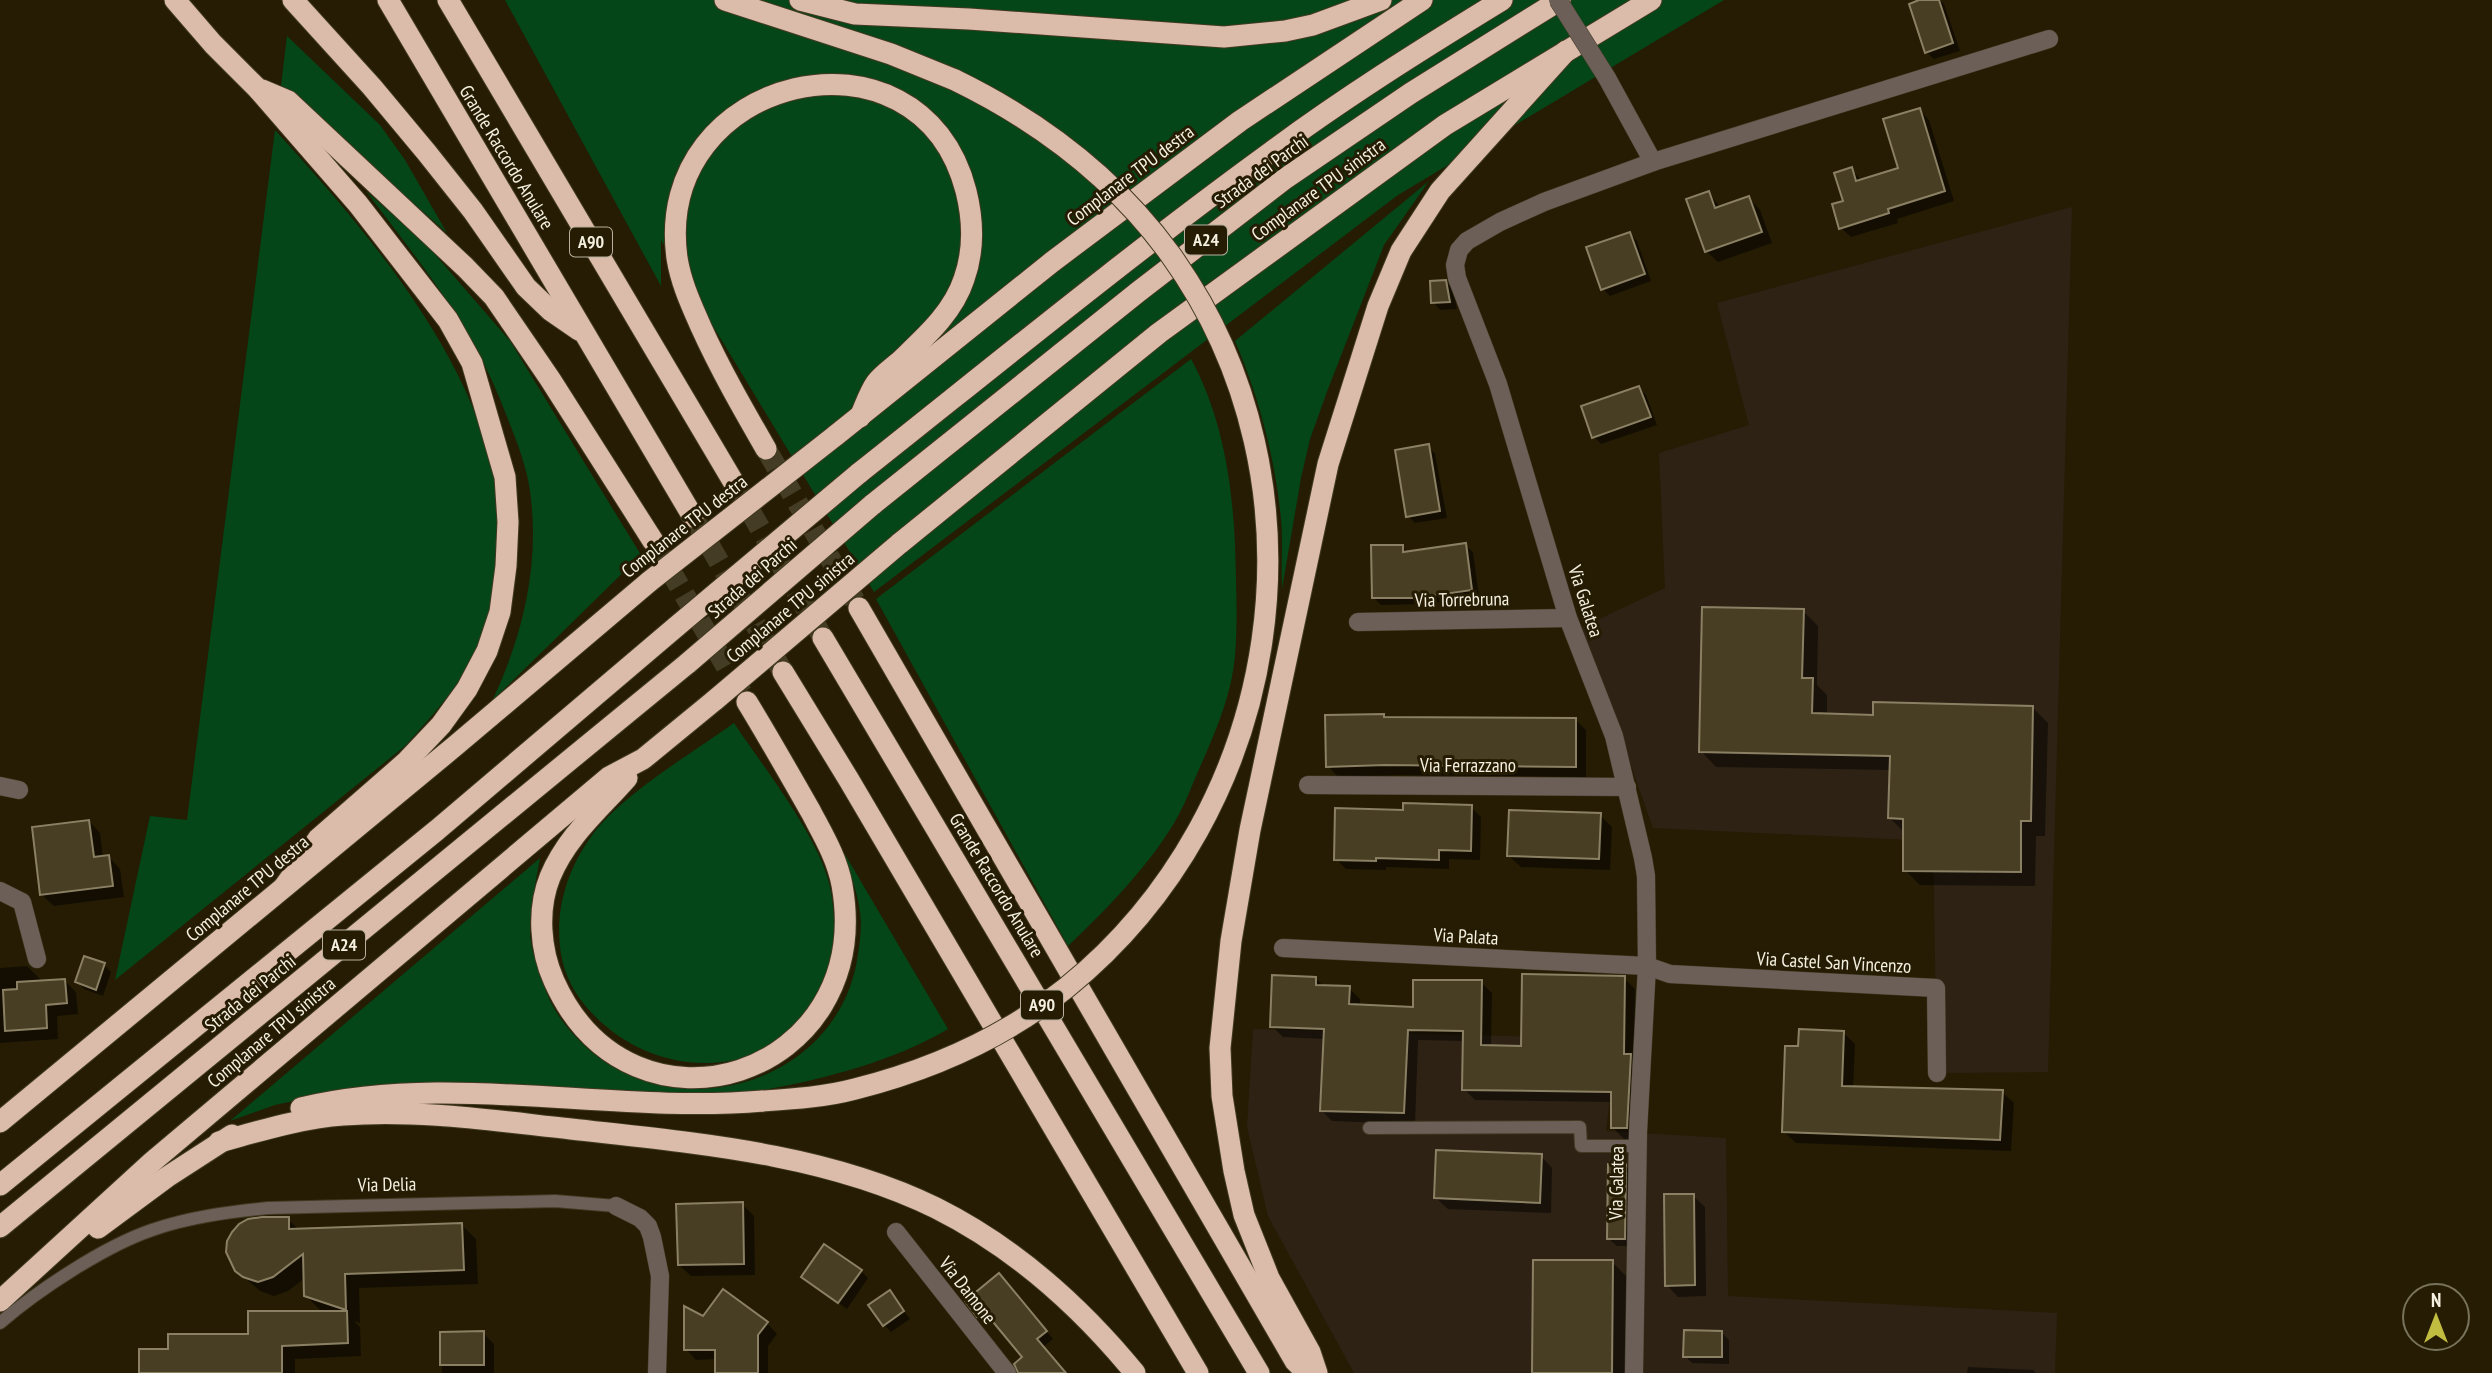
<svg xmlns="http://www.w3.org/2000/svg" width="2492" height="1373" font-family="'PT Sans Narrow',sans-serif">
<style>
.industrial{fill:#2e2214}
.green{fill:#044618}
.shadow{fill:#0007}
.building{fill:#473e23;stroke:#8b8064;stroke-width:2}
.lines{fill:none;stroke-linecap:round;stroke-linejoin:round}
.highway-tunnel{stroke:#443c24;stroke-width:21;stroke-dasharray:21 10;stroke-linecap:butt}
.lane-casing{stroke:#423a22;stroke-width:14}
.street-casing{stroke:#423a22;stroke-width:19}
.highway-casing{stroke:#423a22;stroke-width:23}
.lane{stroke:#6b5f58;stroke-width:12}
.street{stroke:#6b5f58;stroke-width:18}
.highway{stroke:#dbbbaa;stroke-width:21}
.street-bridge-casing{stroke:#423a22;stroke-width:19;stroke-linecap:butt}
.highway-bridge-casing{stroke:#423a22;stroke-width:23;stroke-linecap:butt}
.street-bridge{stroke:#6b5f58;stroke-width:18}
.highway-bridge{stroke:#dbbbaa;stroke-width:21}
.labels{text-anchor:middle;stroke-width:6;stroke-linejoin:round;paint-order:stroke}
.shield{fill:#251c03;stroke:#b7b09e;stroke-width:2}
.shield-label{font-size:18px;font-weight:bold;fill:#f5f0e0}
.street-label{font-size:19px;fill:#f5f0e0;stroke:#251c03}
</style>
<rect width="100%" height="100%" fill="#251c03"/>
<g class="industrial">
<polygon points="2072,207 2048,1072 1937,1073 1933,841 1653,828 1582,627 1665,588 1659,453 1749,425 1717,303"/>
<polygon points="1253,1029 1617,1039 1606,1131 1726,1138 1728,1296 2057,1313 2055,1373 1354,1373 1268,1216 1247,1127"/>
</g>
<g class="green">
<polygon points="505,0 1724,0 1398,195 874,592 661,240 661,286"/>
<polygon points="287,36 380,125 405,160 447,233 281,86"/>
<path d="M275 130C365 229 483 364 498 502 501 527 498 552 494 576 492 599 490 623 480 644 462 683 434 714 405 746L115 980 150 816 187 820Z"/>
<path d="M1429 181 1384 245 1328 389 1310 439 1301 478 1282 589C1281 566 1283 542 1281 519 1275 458 1259 397 1235 341Z"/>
<path d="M366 191 426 244 510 341 641 555 492 701C522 638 539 569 531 499 529 476 521 453 513 432 502 404 491 375 476 349 446 293 404 242 366 191Z"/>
<path d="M1191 359C1222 416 1232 480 1235 544 1236 581 1238 620 1235 656 1232 691 1218 726 1204 758 1195 777 1188 798 1178 816 1153 862 1106 910 1068 946L876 599Z"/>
<path d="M734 723C763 767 823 841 831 892 839 937 832 987 798 1020 784 1034 766 1051 747 1057 688 1074 629 1054 589 1010 575 995 564 974 561 954 554 911 567 869 593 834 624 793 691 754 734 723Z"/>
<path d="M840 846 948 1029C887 1065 811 1082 742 1094L322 1095 275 1105 230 1121 540 858C536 880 531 904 530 927 529 946 537 965 543 983 551 1009 567 1030 587 1048 680 1131 841 1082 858 954 860 941 862 925 860 912 857 889 848 867 840 846Z"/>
</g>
<g class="shadow">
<polygon points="1925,0 1940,0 1944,4 1960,51 1934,59 1926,52"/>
<polygon points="1920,110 1929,120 1954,201 1897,219 1898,223 1851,237 1841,228 1851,169 1862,181 1900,169"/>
<polygon points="1709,193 1721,208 1749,198 1760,210 1772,243 1718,262 1706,251"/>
<polygon points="1630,234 1637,241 1651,281 1610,296 1603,289"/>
<polygon points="1445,282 1453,289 1457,309 1440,310 1433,302"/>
<polygon points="1639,388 1646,395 1657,425 1601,444 1594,437"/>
<polygon points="1428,446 1435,454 1447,518 1415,523 1408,516"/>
<polygon points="1465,545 1473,552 1479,597 1425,604 1381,605 1373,597 1402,546 1409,553"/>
<polygon points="1803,611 1818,626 1817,685 1827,695 1827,716 1875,717 2033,708 2048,723 2045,836 2036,836 2035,886 1920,885 1905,870 1905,833 1890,818 1891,770 1716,767 1701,751"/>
<polygon points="1383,716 1386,718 1575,719 1586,730 1586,777 1396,775 1338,777 1328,766"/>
<polygon points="1471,807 1481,817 1480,860 1449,859 1449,869 1386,867 1386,870 1346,869 1336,859 1405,811"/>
<polygon points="1600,815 1612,827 1610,870 1521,867 1509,856"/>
<polygon points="89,821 100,833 103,858 109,857 120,869 124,897 54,906 42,895"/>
<polygon points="104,965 111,972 103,996 84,989 77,981"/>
<polygon points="27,966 43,982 65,981 76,992 78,1014 57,1016 58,1039 0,1043 0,968"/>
<polygon points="1316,978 1324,987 1349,988 1360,999 1360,1006 1415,1009 1481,982 1492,993 1491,1047 1523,1047 1624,978 1635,989 1634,1059 1637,1138 1624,1139 1613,1128 1612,1102 1475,1100 1464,1089 1465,1041 1418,1040 1415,1124 1332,1121 1321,1110 1325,1039 1283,1037 1272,1026"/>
<polygon points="1843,1032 1855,1044 1853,1088 2002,1092 2014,1103 2011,1151 1796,1143 1784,1132 1800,1048"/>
<polygon points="1541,1156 1552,1168 1551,1213 1448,1209 1436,1198"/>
<polygon points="1625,1166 1633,1173 1632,1246 1617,1246 1609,1239"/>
<polygon points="1693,1196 1705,1207 1706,1296 1678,1297 1667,1285"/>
<polygon points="742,1204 754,1216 755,1275 691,1276 679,1265"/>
<polygon points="288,1219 300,1231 462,1225 476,1239 478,1284 359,1288 360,1323 354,1321 360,1327 361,1356 295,1359 295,1373 141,1373 169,1351 250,1336 323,1313 306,1296 305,1278 288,1291 274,1296 260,1291 236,1270"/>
<polygon points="1612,1262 1628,1278 1627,1373 1534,1373"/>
<polygon points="861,1271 868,1278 847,1309 811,1284"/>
<polygon points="1006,1282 1053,1339 1043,1347 1064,1373 1024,1373 1025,1357 991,1318 986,1323 979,1316"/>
<polygon points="724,1292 767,1323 777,1334 768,1346 768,1373 716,1373 716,1359 696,1360 686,1349 703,1318"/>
<polygon points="890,1293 910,1319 891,1332 884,1325"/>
<polygon points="1721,1332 1729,1340 1729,1364 1692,1363 1685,1356"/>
<polygon points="441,1333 483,1333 494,1344 494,1373 442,1373"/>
<polygon points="1968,1367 2033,1370 2036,1373 1967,1373"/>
</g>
<g class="building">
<polygon points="1919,0 1939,0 1953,43 1925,53 1909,4"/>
<polygon points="1920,108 1945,191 1888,209 1889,213 1839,229 1832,204 1843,201 1834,173 1852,167 1856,181 1898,168 1883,119"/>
<polygon points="1709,191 1715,208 1749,196 1762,232 1705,252 1686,199"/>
<polygon points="1630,232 1645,274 1601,290 1586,247"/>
<polygon points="1446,280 1450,302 1431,303 1430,281"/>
<polygon points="1639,386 1651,417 1592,438 1581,406"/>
<polygon points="1429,444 1440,511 1406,517 1395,450"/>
<polygon points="1466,543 1472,590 1417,598 1372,598 1371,545 1403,545 1403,552"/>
<polygon points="1702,607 1804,609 1802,678 1813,678 1812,713 1873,715 1873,702 2033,706 2031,821 2021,821 2021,872 1903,871 1903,819 1888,818 1890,756 1699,752"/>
<polygon points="1384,714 1384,717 1576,718 1576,767 1385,765 1326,767 1325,715"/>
<polygon points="1403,803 1472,805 1471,851 1439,850 1439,860 1376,858 1376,861 1334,860 1335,808 1403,810"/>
<polygon points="1509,810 1601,813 1599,859 1507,856"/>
<polygon points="89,820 94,857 109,855 113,886 40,895 32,827"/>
<polygon points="84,956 105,963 96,990 75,982"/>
<polygon points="1522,974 1625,976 1624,1054 1631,1054 1627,1128 1611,1128 1611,1092 1462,1090 1463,1031 1408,1030 1404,1113 1320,1111 1324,1029 1270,1027 1272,975 1316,977 1316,985 1350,986 1349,1004 1413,1007 1413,980 1482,980 1481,1045 1521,1046"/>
<polygon points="65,979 67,1003 46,1005 47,1028 5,1031 3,990 17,989 17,982"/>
<polygon points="1799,1029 1844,1031 1842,1086 2003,1090 2000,1140 1782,1132 1785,1046 1798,1046"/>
<polygon points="1436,1150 1542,1154 1540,1203 1434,1198"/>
<polygon points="1608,1164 1626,1164 1625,1239 1607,1239"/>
<polygon points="1664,1194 1694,1194 1695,1285 1665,1286"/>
<polygon points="743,1202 744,1264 678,1265 676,1204"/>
<polygon points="262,1217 289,1217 289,1229 462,1223 464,1270 345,1274 346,1310 304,1296 303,1254 273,1277 258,1282 243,1277 235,1271 226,1252 227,1241 232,1232 239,1224 248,1219"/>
<polygon points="824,1244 862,1270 838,1303 801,1277"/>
<polygon points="1533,1260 1613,1260 1612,1373 1532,1373"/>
<polygon points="999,1273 1047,1331 1037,1339 1066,1373 1018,1373 1014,1364 1022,1357 984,1311 977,1317 965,1301"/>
<polygon points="723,1289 768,1322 758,1335 758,1373 715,1373 715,1350 684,1350 684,1306 703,1316"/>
<polygon points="890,1290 904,1311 883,1326 868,1305"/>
<polygon points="248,1311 347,1311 348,1343 282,1346 282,1373 139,1373 139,1349 168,1349 168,1334 248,1334"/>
<polygon points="1684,1330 1722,1331 1722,1357 1683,1357"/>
<polygon points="484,1331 484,1365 440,1365 440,1332"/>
</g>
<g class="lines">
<g class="highway-tunnel">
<polyline points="766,449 859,608"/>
<polyline points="734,483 823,638"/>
<polyline points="693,517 783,672"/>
<polyline points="653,541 747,702"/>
</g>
<g class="lane-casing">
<g id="lane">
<polyline points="1369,1128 1580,1127 1581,1146 1638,1146"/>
<path d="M0 1323C38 1290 105 1246 152 1230 189 1217 229 1212 268 1208L555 1201 616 1206"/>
</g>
</g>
<g class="street-casing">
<g id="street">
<polyline points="1607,78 1653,162 1544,202 1500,222 1467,241 1459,250 1455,265 1457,278 1498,384 1568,618 1614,736 1643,858 1646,876 1647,966 1638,1132 1634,1373"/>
<polyline points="1653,162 2049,39"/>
<polyline points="1358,622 1568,618"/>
<polyline points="1308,785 1627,787"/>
<polyline points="0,786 19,790"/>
<polyline points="0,891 22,902 37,959"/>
<polyline points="1283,948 1647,966 1670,974 1936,988 1937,1073"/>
<polyline points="616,1206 640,1218 648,1226 652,1237 660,1276 657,1373"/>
<polyline points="896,1232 1007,1373"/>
</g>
</g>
<g class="highway-casing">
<g id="highway">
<polyline points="175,0 213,44 257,88 358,204 448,320 472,363 505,477 508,522 506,566 500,612 487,651 467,689 441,725 406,762 318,839 284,887"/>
<polyline points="293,0 372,87 427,153 473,211 526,287 550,310 579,330"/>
<polyline points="388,0 693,517"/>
<polyline points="448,0 734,483"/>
<polyline points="725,0 891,54 955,80"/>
<polyline points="800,0 855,14 969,19 1224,37 1285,31 1313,25 1381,0"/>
<polyline points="262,90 288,101 465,267 494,297 550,379 653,541"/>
<polyline points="835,436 1052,262 1240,121 1422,0"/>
<path d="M766 449C743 409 720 369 701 327 691 304 681 283 677 258 652 75 920 12 966 191 973 219 974 251 964 279 953 313 924 338 899 362 892 368 882 375 876 383 869 393 865 406 860 417"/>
<path d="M858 474C993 367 1127 257 1267 155 1342 99 1422 49 1502 0"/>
<polyline points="872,505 1138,292 1286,178 1411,93 1560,0"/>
<polyline points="899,544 1159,333 1445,125 1651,0"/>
<polyline points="859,608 1295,1361 1307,1373"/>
<polyline points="823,638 1259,1373"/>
<polyline points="783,672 849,780 1198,1373"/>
<path d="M627 778C599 810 567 836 550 877 537 909 540 950 554 981 632 1155 876 1077 842 885 837 858 823 835 811 812 790 775 769 738 747 702"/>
<path d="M301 1108C453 1072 609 1114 763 1101"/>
<polyline points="0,1122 455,746 650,581"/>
<path d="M219 1142C260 1131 301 1118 343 1115 418 1109 496 1121 571 1129 694 1143 824 1153 936 1208 1014 1247 1080 1306 1135 1373"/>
<polyline points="0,1185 437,830 677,626"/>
<polyline points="0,1227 688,663"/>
<polyline points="98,1228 167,1177 232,1135"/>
<polyline points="0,1301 152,1162 609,777 643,759 715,700"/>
<polyline points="1317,1373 1310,1352 1269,1278 1244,1215 1234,1171 1222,1096 1220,1048 1231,941 1250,830 1328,464 1378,306 1401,251 1440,191 1566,51"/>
</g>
</g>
<use href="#lane" class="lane"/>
<use href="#street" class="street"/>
<use href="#highway" class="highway"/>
<g class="street-bridge-casing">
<polyline id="street-bridge" points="1558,0 1607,78"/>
</g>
<g class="highway-bridge-casing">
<g id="highway-bridge">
<polyline points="650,581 835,436"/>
<polyline points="677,626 858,474"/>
<polyline points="688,663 872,505"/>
<polyline points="715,700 899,544"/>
<path d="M763 1101C793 1099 825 1097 855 1089 930 1070 1005 1037 1066 988 1285 811 1335 483 1170 254 1114 177 1039 121 955 80"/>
</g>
</g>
<use href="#street-bridge" class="street-bridge"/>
<use href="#highway-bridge" class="highway-bridge"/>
</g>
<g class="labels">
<g class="shield">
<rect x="1185" y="225.5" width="42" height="29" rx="5"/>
<rect x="570" y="227.5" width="42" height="29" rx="5"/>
<rect x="323" y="930.5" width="42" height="29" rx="5"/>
<rect x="1021" y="990.5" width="42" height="29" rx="5"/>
</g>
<g class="shield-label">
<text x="1206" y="246">A24</text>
<text x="591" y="248">A90</text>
<text x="344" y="951">A24</text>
<text x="1042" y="1011">A90</text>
</g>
<g class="street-label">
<text transform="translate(507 157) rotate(59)" y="7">Grande Raccordo Anulare</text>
<text transform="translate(1261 171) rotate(-36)" y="7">Strada dei Parchi</text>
<text transform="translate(1130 175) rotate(-37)" y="7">Complanare TPU destra</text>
<text transform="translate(1318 189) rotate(-36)" y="7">Complanare TPU sinistra</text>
<text transform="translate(684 526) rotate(-38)" y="7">Complanare TPU destra</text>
<text transform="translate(752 578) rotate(-41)" y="7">Strada dei Parchi</text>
<text transform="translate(1462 599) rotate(-1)" y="7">Via Torrebruna</text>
<text transform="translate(1586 601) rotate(72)" y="7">Via Galatea</text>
<text transform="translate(790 607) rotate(-40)" y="7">Complanare TPU sinistra</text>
<text x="1468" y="772">Via Ferrazzano</text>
<text transform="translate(997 885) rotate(59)" y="7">Grande Raccordo Anulare</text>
<text transform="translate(247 888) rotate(-40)" y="7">Complanare TPU destra</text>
<text transform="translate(1466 936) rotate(3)" y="7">Via Palata</text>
<text transform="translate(1834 962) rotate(3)" y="7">Via Castel San Vincenzo</text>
<text transform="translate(250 993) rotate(-39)" y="7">Strada dei Parchi</text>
<text transform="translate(271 1032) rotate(-40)" y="7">Complanare TPU sinistra</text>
<text transform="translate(1616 1183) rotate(-89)" y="7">Via Galatea</text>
<text transform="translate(387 1184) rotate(-1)" y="7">Via Delia</text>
<text transform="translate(968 1290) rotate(52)" y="7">Via Damone</text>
</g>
</g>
<g transform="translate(2436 1317)"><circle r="33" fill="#251c03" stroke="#78715b" stroke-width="2"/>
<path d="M0-5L12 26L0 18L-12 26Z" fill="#c1bd40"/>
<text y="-10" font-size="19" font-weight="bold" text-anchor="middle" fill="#f5f0e0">N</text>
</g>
</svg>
